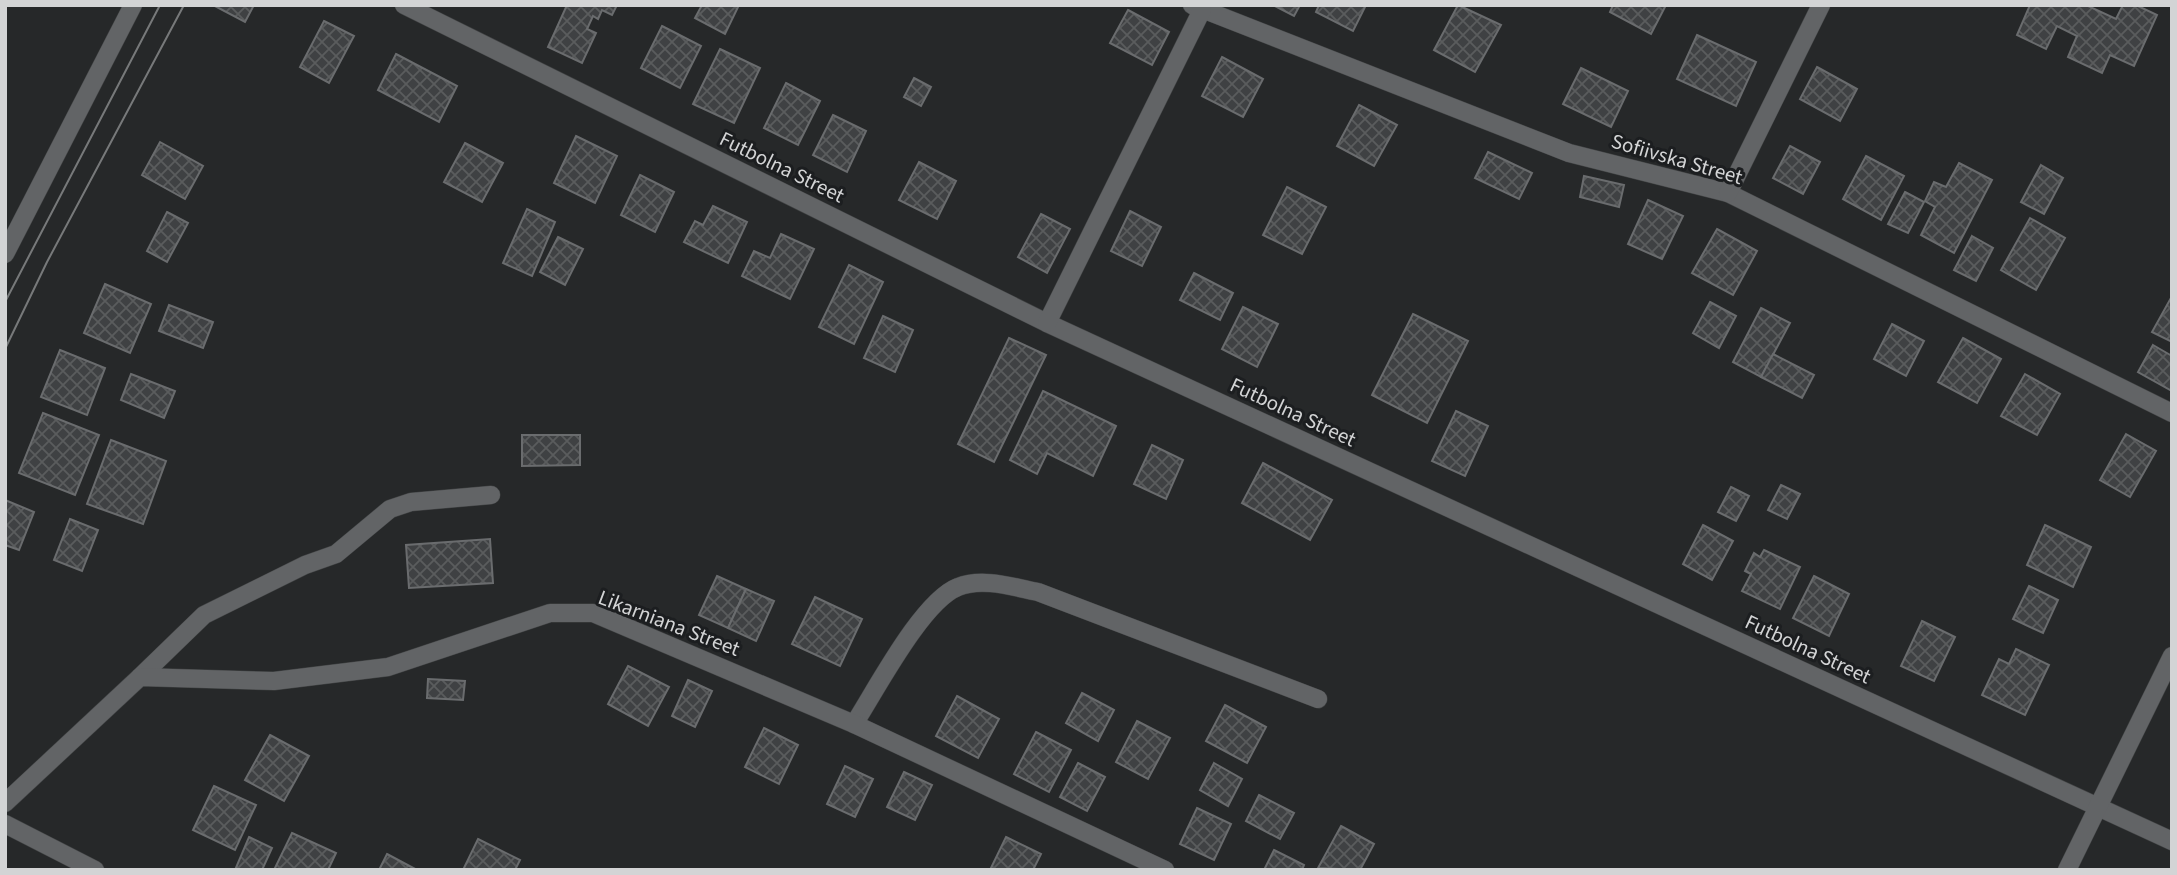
<svg xmlns="http://www.w3.org/2000/svg" width="2177" height="875" font-family="'Source Sans 3',sans-serif">
<style>
.building{fill:url(#building-cross-hatch);stroke:#6a6c6e;stroke-width:2}
.lines{fill:none;stroke-linecap:round;stroke-linejoin:round}
.service-casing{stroke:#424445;stroke-width:19}
.minor-casing{stroke:#424445;stroke-width:19}
.tertiary-casing{stroke:#424445;stroke-width:19}
.secondary-casing{stroke:#424445;stroke-width:19}
.service{stroke:#626466;stroke-width:18}
.minor{stroke:#626466;stroke-width:18}
.tertiary{stroke:#626466;stroke-width:18}
.secondary{stroke:#626466;stroke-width:18}
.tram{stroke:#77797a;stroke-width:2}
.labels{text-anchor:middle;stroke-width:6;stroke-linejoin:round;paint-order:stroke}
.street-label{font-size:21px;fill:#d3d4d5;stroke:#1c1e20}
</style>
<defs>
<pattern id="building-cross-hatch" width="8" height="8" patternUnits="userSpaceOnUse" patternTransform="scale(1.75)"><rect width="8" height="8" fill="#3f4143"/><path d="M0 0l8 8M0 8l8-8" fill="none" stroke="#5a5c5d"/></pattern>
</defs>
<rect width="100%" height="100%" fill="#262829"/>
<g class="building">
<polygon points="213,5 254,5 245,22"/>
<polygon points="567,5 617,5 612,15 602,10 598,19 593,16 587,29 596,33 582,63 548,47"/>
<polygon points="702,5 739,5 725,34 695,18"/>
<polygon points="1273,5 1300,5 1294,16"/>
<polygon points="1319,5 1366,5 1353,31 1316,12"/>
<polygon points="1458,5 1501,25 1475,72 1434,50"/>
<polygon points="1613,5 1666,5 1651,34 1610,12"/>
<polygon points="2030,5 2086,5 2116,19 2123,5 2136,5 2157,15 2134,66 2110,55 2102,73 2068,57 2077,36 2057,26 2046,49 2017,35"/>
<polygon points="1128,10 1169,32 1152,65 1110,43"/>
<polygon points="324,21 354,36 329,83 300,67"/>
<polygon points="662,26 701,46 680,88 641,68"/>
<polygon points="1697,35 1756,62 1736,106 1677,79"/>
<polygon points="720,49 760,68 734,123 693,104"/>
<polygon points="396,54 457,86 439,122 378,90"/>
<polygon points="1222,57 1263,79 1243,117 1202,96"/>
<polygon points="1817,67 1857,89 1840,121 1800,99"/>
<polygon points="1581,68 1628,91 1611,127 1563,104"/>
<polygon points="914,78 931,87 921,106 904,97"/>
<polygon points="786,83 820,101 798,145 764,128"/>
<polygon points="1359,105 1397,125 1374,166 1337,146"/>
<polygon points="833,115 866,131 847,172 813,155"/>
<polygon points="576,136 617,156 595,203 554,183"/>
<polygon points="160,142 203,166 185,199 142,175"/>
<polygon points="465,143 503,163 482,202 444,182"/>
<polygon points="1790,146 1820,162 1803,194 1773,178"/>
<polygon points="1488,152 1532,173 1519,199 1475,178"/>
<polygon points="1866,156 1904,176 1881,220 1843,199"/>
<polygon points="919,162 956,181 937,219 899,200"/>
<polygon points="1959,163 1992,180 1954,253 1921,235 1935,207 1925,201 1934,182 1946,187"/>
<polygon points="2041,165 2063,178 2044,214 2021,202"/>
<polygon points="640,175 674,192 655,232 621,215"/>
<polygon points="1584,176 1624,185 1619,207 1580,197"/>
<polygon points="1287,187 1326,207 1302,254 1263,235"/>
<polygon points="1905,192 1924,202 1908,233 1888,224"/>
<polygon points="1648,200 1683,216 1662,259 1628,244"/>
<polygon points="713,206 747,222 728,263 684,242 695,221 703,225"/>
<polygon points="527,209 555,222 532,276 503,263"/>
<polygon points="1130,211 1161,227 1142,266 1111,251"/>
<polygon points="167,212 188,223 167,262 147,251"/>
<polygon points="1041,214 1070,229 1047,273 1018,257"/>
<polygon points="2030,218 2065,238 2036,290 2001,270"/>
<polygon points="1717,229 1757,251 1733,295 1692,273"/>
<polygon points="781,234 814,249 790,299 742,276 754,251 770,258"/>
<polygon points="1972,236 1993,248 1976,281 1954,270"/>
<polygon points="558,237 583,249 565,285 540,272"/>
<polygon points="849,265 883,282 854,344 819,327"/>
<polygon points="1194,273 1233,293 1220,320 1180,300"/>
<polygon points="105,284 151,304 130,353 84,333"/>
<polygon points="2172,296 2172,342 2152,332"/>
<polygon points="1710,302 1736,316 1719,348 1693,333"/>
<polygon points="169,305 213,322 203,348 159,331"/>
<polygon points="1243,307 1278,324 1257,367 1222,349"/>
<polygon points="1761,308 1790,323 1761,377 1733,362"/>
<polygon points="1413,314 1468,341 1427,423 1372,395"/>
<polygon points="883,316 913,330 895,372 864,358"/>
<polygon points="1892,324 1924,341 1906,376 1874,359"/>
<polygon points="1009,338 1046,355 994,462 958,444"/>
<polygon points="1963,338 2001,359 1977,403 1938,382"/>
<polygon points="2153,345 2172,356 2172,391 2138,372"/>
<polygon points="60,350 105,368 87,415 41,397"/>
<polygon points="1773,354 1814,375 1802,398 1761,377"/>
<polygon points="131,374 175,391 164,418 121,400"/>
<polygon points="2025,374 2060,394 2037,435 2001,416"/>
<polygon points="1043,391 1116,426 1093,476 1047,453 1037,474 1010,460"/>
<polygon points="1456,411 1488,426 1465,476 1432,461"/>
<polygon points="43,413 99,435 75,495 19,473"/>
<polygon points="2126,434 2156,451 2130,497 2100,480"/>
<polygon points="522,435 580,435 580,465 522,466"/>
<polygon points="111,440 166,461 143,524 87,504"/>
<polygon points="1152,445 1183,460 1166,499 1134,484"/>
<polygon points="1263,463 1332,500 1310,540 1242,503"/>
<polygon points="1781,485 1800,494 1787,519 1768,510"/>
<polygon points="1731,487 1749,496 1736,521 1718,512"/>
<polygon points="5,500 34,512 19,550 5,545"/>
<polygon points="70,519 98,530 82,571 54,560"/>
<polygon points="1703,525 1733,541 1712,580 1683,564"/>
<polygon points="2045,525 2091,547 2073,587 2027,565"/>
<polygon points="490,539 493,583 409,588 406,545"/>
<polygon points="1764,550 1800,567 1780,609 1742,591 1751,574 1745,571 1754,553 1760,557"/>
<polygon points="717,576 746,589 728,628 699,615"/>
<polygon points="1814,576 1849,594 1829,636 1793,618"/>
<polygon points="2029,586 2058,600 2043,633 2013,619"/>
<polygon points="746,589 774,601 756,641 728,628"/>
<polygon points="815,597 862,619 840,666 792,644"/>
<polygon points="1922,621 1955,637 1934,681 1901,666"/>
<polygon points="2016,649 2049,665 2025,715 1982,695 1999,659 2009,664"/>
<polygon points="628,666 669,687 648,726 608,704"/>
<polygon points="428,679 465,681 463,700 427,698"/>
<polygon points="688,680 712,691 695,727 672,716"/>
<polygon points="1082,693 1114,710 1098,741 1066,723"/>
<polygon points="957,696 999,719 978,758 936,736"/>
<polygon points="1225,705 1266,727 1247,763 1206,741"/>
<polygon points="1137,721 1170,738 1148,779 1116,762"/>
<polygon points="764,728 798,745 779,784 745,767"/>
<polygon points="1036,732 1071,750 1049,792 1014,774"/>
<polygon points="270,735 309,756 284,801 245,780"/>
<polygon points="1078,763 1105,777 1087,811 1060,797"/>
<polygon points="1214,763 1242,779 1228,806 1200,790"/>
<polygon points="845,766 873,779 855,817 827,804"/>
<polygon points="904,772 932,785 915,820 887,807"/>
<polygon points="214,786 256,805 235,850 193,830"/>
<polygon points="1259,795 1294,813 1280,839 1246,821"/>
<polygon points="1197,808 1231,824 1214,860 1180,844"/>
<polygon points="1341,826 1374,844 1360,870 1318,868"/>
<polygon points="292,833 336,853 328,870 274,870"/>
<polygon points="249,837 272,848 262,870 235,870"/>
<polygon points="1006,837 1041,854 1033,870 990,870"/>
<polygon points="478,839 520,860 515,870 463,870"/>
<polygon points="1274,850 1304,865 1302,870 1264,870"/>
<polygon points="387,854 417,870 379,870"/>
</g>
<g class="lines">
<g class="service-casing">
<g id="service">
<polyline points="140,677 204,615 305,565 336,554 390,509 411,502 491,495"/>
<path d="M854 724C876 690 922 601 958 587 982 577 1013 587 1038 592L1318 699"/>
</g>
</g>
<g class="minor-casing">
<g id="minor">
<polyline points="404,5 1047,323 2172,841"/>
<polyline points="1192,5 1569,153 1728,193 2172,413"/>
<polyline points="1728,193 1821,5"/>
<polyline points="1047,323 1202,10"/>
<polyline points="5,803 140,677 274,681 388,667 550,613 593,613 854,724 1165,870"/>
<polyline points="2067,870 2172,656"/>
</g>
</g>
<g class="tertiary-casing">
<polyline id="tertiary" points="5,824 95,870"/>
</g>
<g class="secondary-casing">
<polyline id="secondary" points="5,254 133,5"/>
</g>
<use href="#service" class="service"/>
<use href="#minor" class="minor"/>
<use href="#tertiary" class="tertiary"/>
<use href="#secondary" class="secondary"/>
<g class="tram">
<polyline points="5,302 160,5"/>
<polyline points="5,349 47,262 184,5"/>
</g>
</g>
<g class="labels">
<g class="street-label">
<text transform="translate(1677 159) rotate(16)" y="7">Sofiivska Street</text>
<text transform="translate(782 167) rotate(26)" y="7">Futbolna Street</text>
<text transform="translate(1293 412) rotate(25)" y="7">Futbolna Street</text>
<text transform="translate(669 623) rotate(21)" y="7">Likarniana Street</text>
<text transform="translate(1808 649) rotate(25)" y="7">Futbolna Street</text>
</g>
</g>
<rect width="2177" height="875" fill="none" stroke="#d3d4d5" stroke-width="14"/>
</svg>
